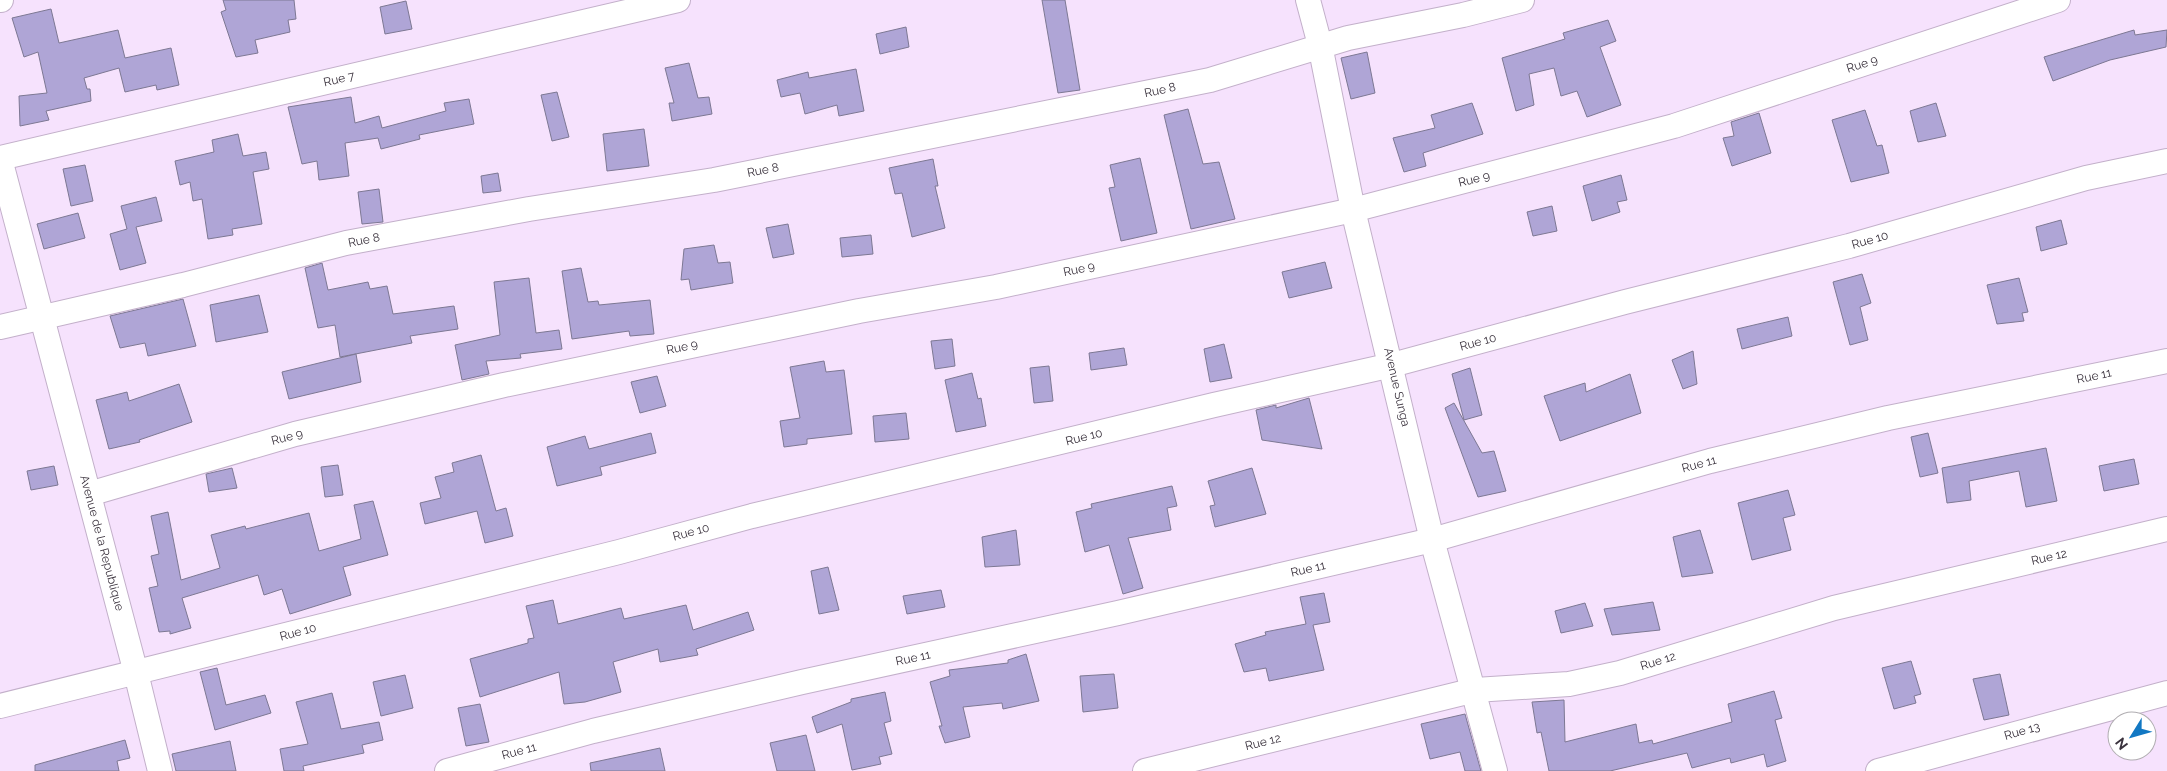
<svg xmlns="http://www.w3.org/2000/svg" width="2167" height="771" font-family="Raleway,sans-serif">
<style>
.building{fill:#afa5d6;stroke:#7d7893}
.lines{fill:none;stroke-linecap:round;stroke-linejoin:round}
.street-casing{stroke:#c3b0ca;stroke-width:26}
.street{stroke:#fff;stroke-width:24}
.labels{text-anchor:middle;stroke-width:4;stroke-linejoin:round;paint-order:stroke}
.street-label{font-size:12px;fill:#3a323d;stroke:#fff}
</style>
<rect width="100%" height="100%" fill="#f6e2fd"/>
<g class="building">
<polygon points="223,0 294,0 296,19 288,20 290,32 255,40 258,53 236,57 221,12 226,10"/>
<polygon points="1042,0 1065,0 1080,90 1058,93"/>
<polygon points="406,1 412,29 385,34 380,7"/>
<polygon points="51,9 59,43 118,30 125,58 171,48 179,85 157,90 156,85 125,92 119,68 84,78 87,89 90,89 91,101 46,111 49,120 20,126 19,96 47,93 38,52 24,57 12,18"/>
<polygon points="1608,20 1616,41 1600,47 1621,105 1587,117 1577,91 1561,96 1554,68 1529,74 1534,105 1516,111 1502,58 1565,39 1563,33"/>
<polygon points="906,27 909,47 880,54 876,34"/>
<polygon points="2134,30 2135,35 2167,30 2166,47 2110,60 2053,81 2044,57"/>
<polygon points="1367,52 1375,93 1351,99 1341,58"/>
<polygon points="689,63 698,98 709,97 712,114 672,121 669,103 674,103 665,68"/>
<polygon points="856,69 864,111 839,116 837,105 805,114 800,93 781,97 777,80 808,72 809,78"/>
<polygon points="557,92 569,137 552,141 541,95"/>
<polygon points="351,97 355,123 379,116 382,128 446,111 444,103 469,99 474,124 419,135 420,139 381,149 378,138 345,143 349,176 319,180 317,161 302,164 288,107"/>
<polygon points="1472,103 1483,134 1423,153 1426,166 1404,172 1393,138 1435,128 1431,115"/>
<polygon points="1936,103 1946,136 1918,142 1910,111"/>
<polygon points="1188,109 1203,164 1219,162 1235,219 1191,229 1164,115"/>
<polygon points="1865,110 1877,146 1882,145 1889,173 1851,182 1832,120"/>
<polygon points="1759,113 1771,153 1732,166 1723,138 1734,136 1731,122"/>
<polygon points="644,129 649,166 607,171 603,134"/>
<polygon points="238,134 243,156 266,152 269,169 253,172 262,224 232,229 233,235 208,239 202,199 193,201 190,182 180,185 175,161 214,152 212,140"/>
<polygon points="1140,158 1157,233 1121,241 1109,188 1115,187 1110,165"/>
<polygon points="933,159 938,186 935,186 945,228 912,237 902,193 895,194 889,168"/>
<polygon points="85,165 93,201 71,206 63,169"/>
<polygon points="498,173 501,191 483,193 481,176"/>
<polygon points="1621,175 1627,200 1617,202 1620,212 1592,221 1583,186"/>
<polygon points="379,189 383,222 362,224 358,192"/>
<polygon points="156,197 162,221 136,227 146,263 120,270 110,234 127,229 121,206"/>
<polygon points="1552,206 1557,231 1533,236 1527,212"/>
<polygon points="78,213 85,238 44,249 37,224"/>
<polygon points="2061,220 2067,244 2041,251 2036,227"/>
<polygon points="788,224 794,254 773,258 766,228"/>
<polygon points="871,235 873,254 842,257 840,238"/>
<polygon points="714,245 718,263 730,262 733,283 691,290 689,279 681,280 684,249"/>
<polygon points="1325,262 1332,288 1289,298 1282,272"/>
<polygon points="322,263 328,290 368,282 370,289 387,286 393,314 454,306 458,329 410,336 412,343 340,357 335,325 318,328 305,268"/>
<polygon points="581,268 588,302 598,301 599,305 650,300 654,334 630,336 629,331 572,339 562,271"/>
<polygon points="1862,274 1871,303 1860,307 1868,340 1850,345 1833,282"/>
<polygon points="529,278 536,333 559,330 562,349 520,354 521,358 486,361 489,374 462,380 455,345 500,335 494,282"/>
<polygon points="2019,278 2028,312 2022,313 2024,321 1997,324 1987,285"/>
<polygon points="259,295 268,332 216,342 210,305"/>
<polygon points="183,299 196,346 148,356 145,343 120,348 110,316"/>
<polygon points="1788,317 1792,336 1742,349 1737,329"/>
<polygon points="952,339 955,366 935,369 931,341"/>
<polygon points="1224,344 1232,378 1210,382 1204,349"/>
<polygon points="1124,348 1127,365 1091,370 1089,353"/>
<polygon points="1693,351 1697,384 1683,389 1672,360"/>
<polygon points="356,354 361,382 289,399 282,372"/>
<polygon points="824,361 826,372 844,370 852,434 807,439 807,444 784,447 780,421 800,418 790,367"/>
<polygon points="1049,366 1053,401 1034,403 1030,368"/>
<polygon points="1470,368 1482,415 1464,420 1452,374"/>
<polygon points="972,373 978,399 981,398 986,426 956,432 945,380"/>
<polygon points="1630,374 1641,413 1560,441 1544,396 1585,383 1586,392"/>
<polygon points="657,376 666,406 640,413 631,382"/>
<polygon points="179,384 192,422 139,440 140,442 109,449 96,400 127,392 129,401"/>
<polygon points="1309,398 1322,449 1262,440 1256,410 1276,405 1276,408"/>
<polygon points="1454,403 1482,453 1494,451 1506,491 1478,497 1445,408"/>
<polygon points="906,413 909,439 875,442 873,416"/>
<polygon points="651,433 656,453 600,467 602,475 557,486 547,447 585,436 589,449"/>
<polygon points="1928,433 1938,473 1920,477 1911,437"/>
<polygon points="2046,448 2057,501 2026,507 2019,471 1969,481 1971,500 1947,503 1942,468"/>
<polygon points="481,455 496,511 506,508 513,536 485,543 477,511 425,524 420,503 441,498 435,477 454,472 452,463"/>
<polygon points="2134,459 2139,484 2104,491 2099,466"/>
<polygon points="338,465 343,495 325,497 321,467"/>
<polygon points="54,466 58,485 31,490 27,471"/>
<polygon points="232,468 237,488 209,492 206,474"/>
<polygon points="1252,468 1266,514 1215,527 1210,506 1215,505 1208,481"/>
<polygon points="1172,486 1177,506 1167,508 1171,530 1128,538 1143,588 1123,594 1109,545 1085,552 1076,512 1092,508 1091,504"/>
<polygon points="1788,490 1795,515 1783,518 1791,550 1752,560 1738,503"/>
<polygon points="373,501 388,555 343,567 351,595 290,614 282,589 264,595 258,575 182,598 191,628 170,634 170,631 159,632 149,588 158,586 151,556 159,554 151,516 168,512 181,580 220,568 211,535 245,526 246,529 309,513 319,551 361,539 354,505"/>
<polygon points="1016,530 1020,565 985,567 982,537"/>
<polygon points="1700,530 1713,573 1682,577 1673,537"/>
<polygon points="828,567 839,610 819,614 811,571"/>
<polygon points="941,590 945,607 907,614 903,596"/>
<polygon points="1324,593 1330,622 1313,625 1324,670 1269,681 1266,668 1244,672 1235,644 1266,635 1265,632 1306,624 1300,597"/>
<polygon points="553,600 558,624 621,608 624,619 686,605 693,630 748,612 754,630 696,649 698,655 660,662 658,649 613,662 621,692 585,702 564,704 559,672 480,697 470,659 528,643 528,639 534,638 526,606"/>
<polygon points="1653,602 1660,630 1612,635 1604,609"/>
<polygon points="1585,603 1593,626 1561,633 1555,611"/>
<polygon points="1026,654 1039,701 1003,709 1002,703 963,707 970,737 945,743 939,726 942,726 930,682 950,676 949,670 1008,663 1008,660"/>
<polygon points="1911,661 1921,694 1914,696 1916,703 1894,709 1882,668"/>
<polygon points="217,668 226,705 265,695 271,713 215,730 200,672"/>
<polygon points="1114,674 1118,708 1083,712 1080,676"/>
<polygon points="2000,674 2009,715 1984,720 1973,679"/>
<polygon points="405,675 413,708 381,716 373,682"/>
<polygon points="1774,691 1782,718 1775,720 1786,761 1767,767 1764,754 1731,763 1730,758 1692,768 1687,753 1610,771 1549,771 1541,732 1537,733 1532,702 1564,700 1565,742 1636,724 1639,743 1652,740 1653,744 1732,722 1728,704"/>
<polygon points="885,692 891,721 884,723 892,754 879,757 881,764 852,770 842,724 817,733 812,717 851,702 851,699"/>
<polygon points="332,693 341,729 379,722 383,740 362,745 364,753 303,766 304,771 284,771 280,749 308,744 296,702"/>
<polygon points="480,704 489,742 466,746 458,708"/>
<polygon points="1465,714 1481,771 1465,771 1460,752 1430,759 1421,724"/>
<polygon points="806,735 815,771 777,771 770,743"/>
<polygon points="125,740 130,758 117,761 119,771 35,771 35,765"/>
<polygon points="230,741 236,771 176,771 172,754"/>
<polygon points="660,748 665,771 591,771 590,763"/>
</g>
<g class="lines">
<g class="street-casing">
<g id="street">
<polyline points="0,0 1,0"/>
<polyline points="1308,0 1320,45 1353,210 1432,540 1495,771"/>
<polyline points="0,158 678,0"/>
<polyline points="0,159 136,673 160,771"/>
<polyline points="0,327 183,285 346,243 529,209 714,180 1210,80 1348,38 1463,15 1522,0"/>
<polyline points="89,494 295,434 504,385 859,311 996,287 1353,210 1674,126 2058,0"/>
<polyline points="0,706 619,552 752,516 1214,405 1392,365 1625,302 1849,246 2086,178 2167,161"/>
<polyline points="447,771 593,731 802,682 1118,613 1432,540 1710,461 1888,418 2167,361"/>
<polyline points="1145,771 1475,690 1569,684 1620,673 1834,608 2167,529"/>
<polyline points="1878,771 2167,693"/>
</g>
</g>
<use href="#street" class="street"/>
</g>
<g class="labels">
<g class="street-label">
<text transform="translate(1862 64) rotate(-18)" y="4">Rue 9</text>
<text transform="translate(339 79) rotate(-13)" y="4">Rue 7</text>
<text transform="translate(1160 90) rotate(-12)" y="4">Rue 8</text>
<text transform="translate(763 170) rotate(-11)" y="4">Rue 8</text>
<text transform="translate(1474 179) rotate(-14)" y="4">Rue 9</text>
<text transform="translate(364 240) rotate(-11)" y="4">Rue 8</text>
<text transform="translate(1870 240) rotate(-16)" y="4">Rue 10</text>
<text transform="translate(1079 269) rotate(-12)" y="4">Rue 9</text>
<text transform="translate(1478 342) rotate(-15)" y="4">Rue 10</text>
<text transform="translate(682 347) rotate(-12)" y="4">Rue 9</text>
<text transform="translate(2094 376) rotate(-12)" y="4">Rue 11</text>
<text transform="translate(1397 387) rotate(77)" y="4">Avenue Sunga</text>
<text transform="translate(287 437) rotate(-15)" y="4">Rue 9</text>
<text transform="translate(1084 437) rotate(-14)" y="4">Rue 10</text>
<text transform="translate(1699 464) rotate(-15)" y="4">Rue 11</text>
<text transform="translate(691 532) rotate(-15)" y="4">Rue 10</text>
<text transform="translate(102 543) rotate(75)" y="4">Avenue de la Republique</text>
<text transform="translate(2049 557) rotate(-13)" y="4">Rue 12</text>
<text transform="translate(1308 569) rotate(-13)" y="4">Rue 11</text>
<text transform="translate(298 632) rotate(-15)" y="4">Rue 10</text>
<text transform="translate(913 658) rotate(-12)" y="4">Rue 11</text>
<text transform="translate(1658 661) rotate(-17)" y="4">Rue 12</text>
<text transform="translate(2022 731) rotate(-16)" y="4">Rue 13</text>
<text transform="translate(1263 742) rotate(-14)" y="4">Rue 12</text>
<text transform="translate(519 751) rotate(-15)" y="4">Rue 11</text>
</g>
</g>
<g transform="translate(2132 736) rotate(233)"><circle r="24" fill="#ffffff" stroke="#b0adb1"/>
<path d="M0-4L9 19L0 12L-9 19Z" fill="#1278c3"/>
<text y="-8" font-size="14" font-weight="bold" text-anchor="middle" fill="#3a323d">N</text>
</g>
</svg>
